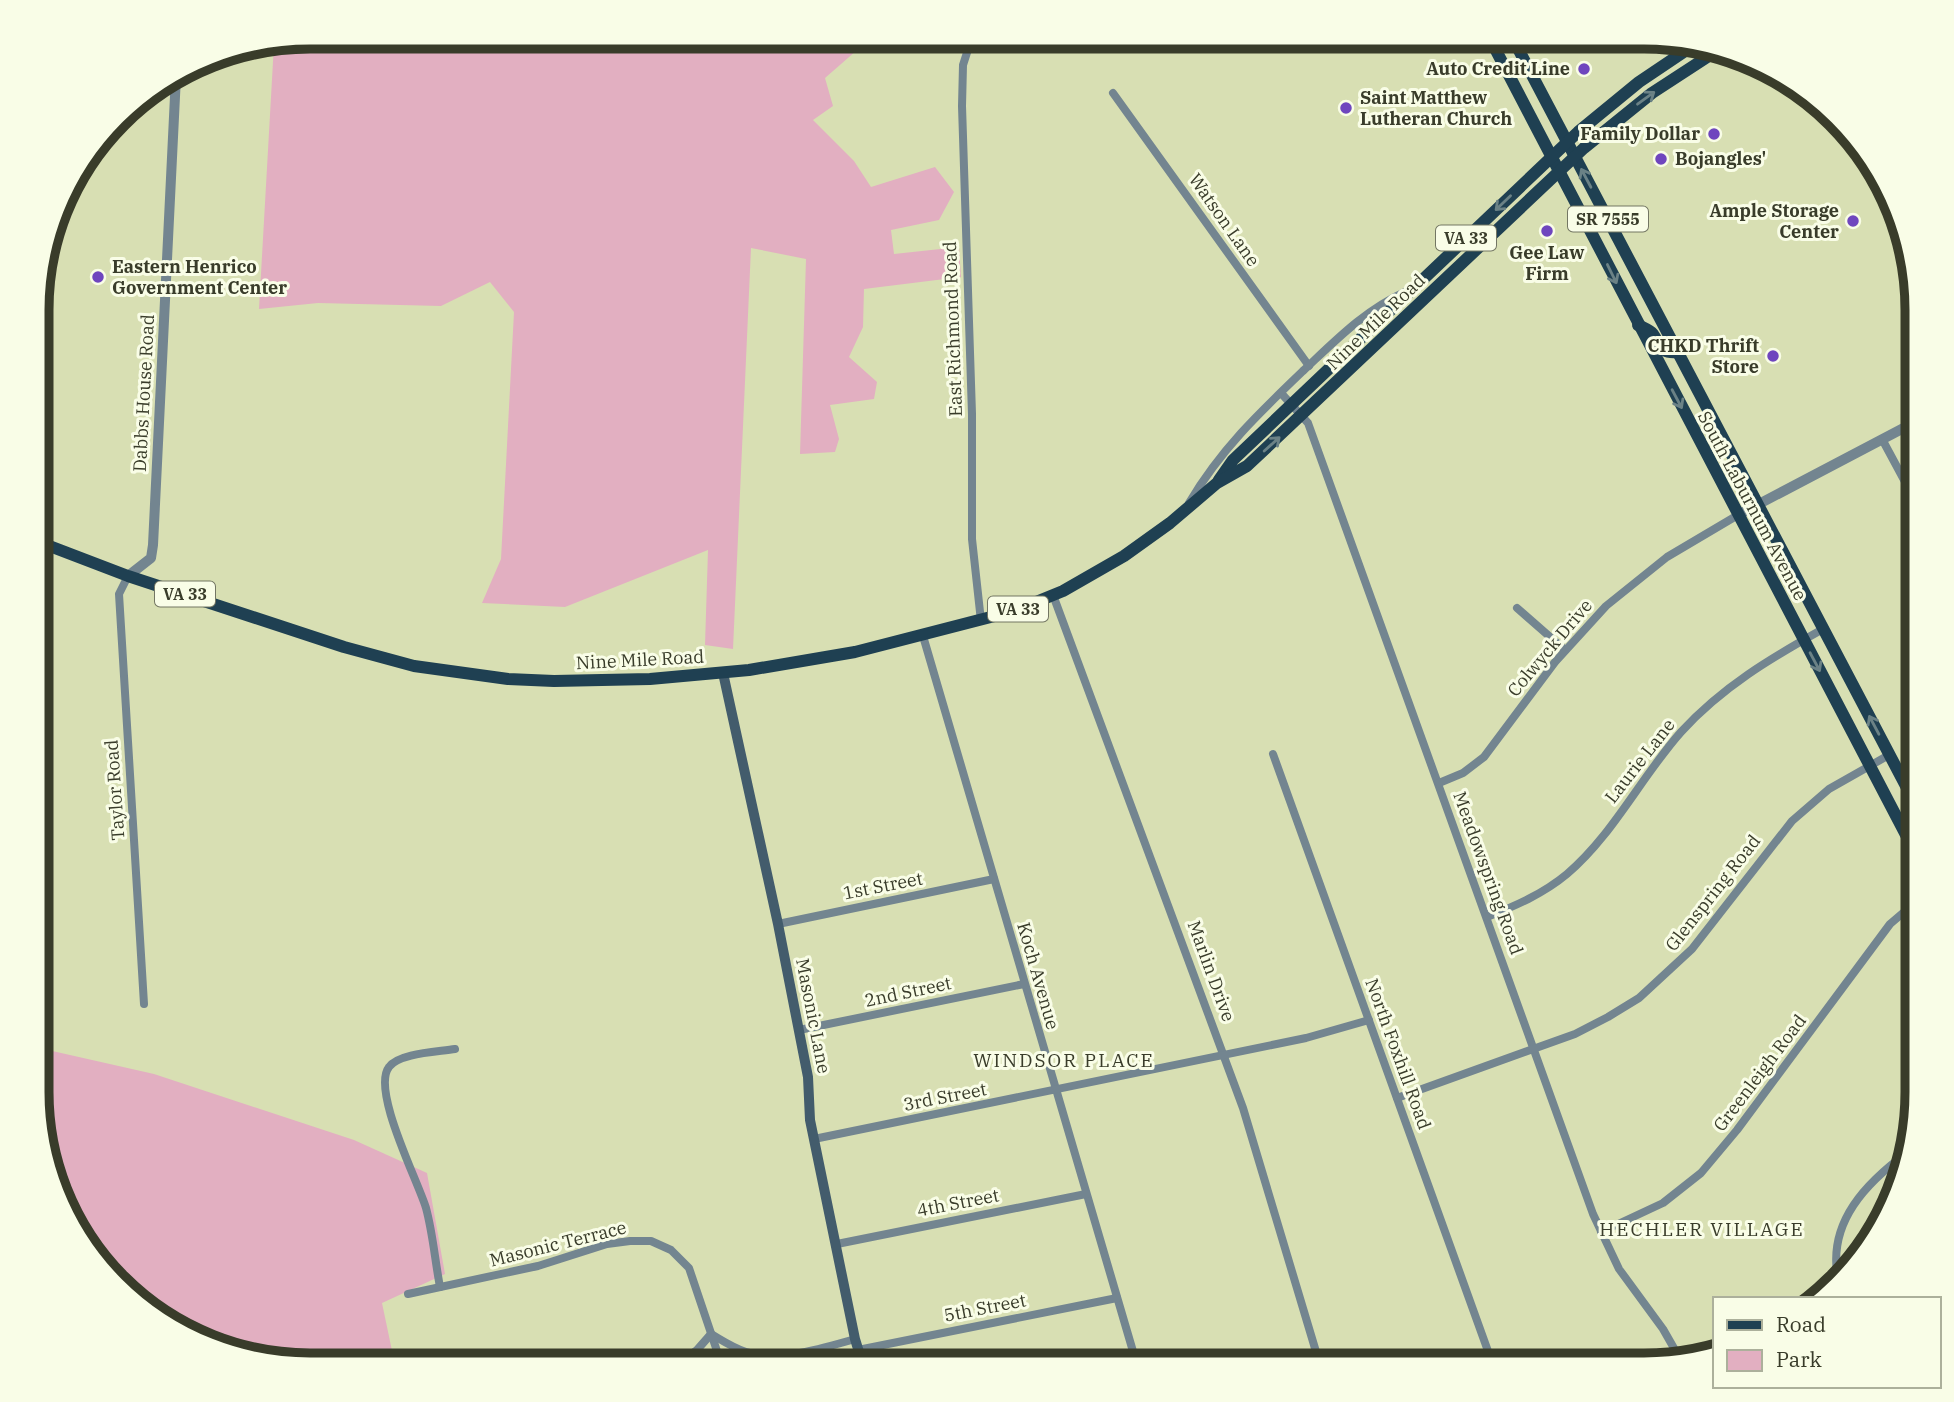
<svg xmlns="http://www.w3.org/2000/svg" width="1954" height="1402" font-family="'IBM Plex Serif',serif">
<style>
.green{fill:#e2afc1}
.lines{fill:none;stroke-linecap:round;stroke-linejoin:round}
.minor{stroke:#738590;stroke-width:8}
.tertiary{stroke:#738590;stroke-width:10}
.secondary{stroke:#435c6c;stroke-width:10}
.primary{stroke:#1f4052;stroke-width:12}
.oneway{stroke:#6b8286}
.poi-dot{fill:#6f46be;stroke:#f9fde7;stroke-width:2.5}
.labels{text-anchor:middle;stroke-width:6;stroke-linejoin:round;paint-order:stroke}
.shield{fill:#f9fde7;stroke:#737663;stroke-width:2}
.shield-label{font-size:16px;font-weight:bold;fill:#393c2a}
.poi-label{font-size:18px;font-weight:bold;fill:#393c2a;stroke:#f9fde7;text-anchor:end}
.street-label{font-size:18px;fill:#393c2a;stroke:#f9fde7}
.neighbourhood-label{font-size:19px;letter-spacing:2px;fill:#393c2a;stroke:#f9fde7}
.rim{fill:none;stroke:#393c2a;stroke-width:9}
</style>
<rect width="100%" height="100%" fill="#d8dfb3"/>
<g class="green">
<polygon points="310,37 860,37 864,44 825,78 833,106 813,120 854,161 871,187 935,167 954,192 939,220 891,230 894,254 959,247 961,277 864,289 863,327 849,357 877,382 874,399 830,405 839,439 835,452 800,454 806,259 751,248 733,649 705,645 708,550 565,607 482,603 501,559 514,312 490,282 441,306 318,303 259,309 274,44"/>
<polygon points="39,1048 154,1074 354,1140 427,1173 445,1274 382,1303 395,1365 292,1365 206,1345 143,1309 73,1228 39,1127"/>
</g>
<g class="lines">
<g class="minor">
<polyline points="972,37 963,65 962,106 972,414 972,539 981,621"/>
<polyline points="1113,93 1309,366"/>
<polyline points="1281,393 1308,423 1593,1214 1619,1269 1663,1329 1679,1357"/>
<polyline points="1882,439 1917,504"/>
<path d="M1189 503C1221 449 1259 413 1304 370 1336 340 1365 310 1405 292"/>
<polyline points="128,576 119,594 144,1004"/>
<polyline points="1053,595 1243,1108 1320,1365"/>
<polyline points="1517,608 1565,650"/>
<polyline points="923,636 1137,1365"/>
<polyline points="1273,754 1493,1365"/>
<polyline points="1439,783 1463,773 1484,757 1555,662 1606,606 1667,557 1738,515"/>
<path d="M1487 917C1515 906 1543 894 1567 874 1613 835 1641 777 1681 732 1722 687 1771 658 1823 629"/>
<polyline points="778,924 994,879"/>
<polyline points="799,1030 1024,984"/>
<polyline points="1397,1098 1575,1034 1608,1017 1639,998 1692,949 1792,821 1829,789 1889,755"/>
<polyline points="814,1139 1306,1038 1369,1020"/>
<polyline points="1601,1232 1663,1203 1701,1173 1737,1130 1890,924 1917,901"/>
<polyline points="837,1244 1086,1194"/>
<path d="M1838 1278C1827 1222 1867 1182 1908 1152"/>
<path d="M440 1287C435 1261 433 1234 426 1208 418 1181 371 1090 389 1067 399 1053 438 1052 455 1049"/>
<polyline points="408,1294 538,1266 607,1244 630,1241 651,1241 671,1250 689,1268 717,1351 733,1365"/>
<path d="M711 1334C723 1341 733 1348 746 1352 780 1362 823 1348 855 1339"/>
<polyline points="858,1350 1117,1298"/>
<polyline points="676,1365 697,1350 711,1334"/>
<polyline points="828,1365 839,1363 854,1365"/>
</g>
<g class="tertiary">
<polyline points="1738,515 1917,421"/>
<polyline points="128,576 151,558 153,545 176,76"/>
</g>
<polyline class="secondary" points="723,673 778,924 808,1077 810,1120 855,1339 863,1365"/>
<g class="primary">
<polyline points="1489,37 1917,856"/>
<polyline points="1512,37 1917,807"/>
<path d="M1638 325C1643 328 1649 329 1653 334 1661 346 1661 354 1678 352"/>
<polyline points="1219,480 1233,460 1578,132 1639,82 1694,45"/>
<polyline points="39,542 128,576 344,647 414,666 508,679 554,681 650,679 749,670 855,652 1014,611 1063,591 1124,556 1170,523 1217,483 1247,466 1584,148 1652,93 1718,50"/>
</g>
</g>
<defs><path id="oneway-shaft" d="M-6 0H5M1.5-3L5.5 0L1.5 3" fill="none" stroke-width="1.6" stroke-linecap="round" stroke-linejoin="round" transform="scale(1.75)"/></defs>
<g class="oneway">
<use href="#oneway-shaft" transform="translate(1646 98) rotate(-36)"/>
<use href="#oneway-shaft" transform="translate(1586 178) rotate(-118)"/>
<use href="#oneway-shaft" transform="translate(1503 203) rotate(136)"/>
<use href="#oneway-shaft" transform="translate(1612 274) rotate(64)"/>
<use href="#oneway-shaft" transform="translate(1677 399) rotate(62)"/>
<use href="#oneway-shaft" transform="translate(1272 444) rotate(-42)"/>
<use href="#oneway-shaft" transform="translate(1815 662) rotate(62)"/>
<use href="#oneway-shaft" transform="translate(1874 725) rotate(-118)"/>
</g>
<g class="poi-dot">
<circle cx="1584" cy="69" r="7"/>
<circle cx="1346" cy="108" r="7"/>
<circle cx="1714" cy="134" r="7"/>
<circle cx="1661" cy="159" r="7"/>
<circle cx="1853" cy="221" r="7"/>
<circle cx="1547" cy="231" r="7"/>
<circle cx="98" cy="277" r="7"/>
<circle cx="1773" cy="356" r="7"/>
</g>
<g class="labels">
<g class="shield">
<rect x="1568" y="206.5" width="80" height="25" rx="5"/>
<rect x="1436" y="225.5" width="60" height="25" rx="5"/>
<rect x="155" y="581.5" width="60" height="25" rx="5"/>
<rect x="988" y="596.5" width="60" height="25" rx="5"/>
</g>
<g class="shield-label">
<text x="1608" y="225">SR 7555</text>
<text x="1466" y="244">VA 33</text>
<text x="185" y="600">VA 33</text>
<text x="1018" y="615">VA 33</text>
</g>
<g class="poi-label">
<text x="1570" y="75">Auto Credit Line</text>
<text x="1360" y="104" text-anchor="start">Saint Matthew<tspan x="1360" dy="21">Lutheran Church</tspan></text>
<text x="1700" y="140">Family Dollar</text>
<text x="1675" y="165" text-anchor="start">Bojangles'</text>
<text x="1839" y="217">Ample Storage<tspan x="1839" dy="21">Center</tspan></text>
<text x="1547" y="259" text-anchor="middle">Gee Law<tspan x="1547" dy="21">Firm</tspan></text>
<text x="112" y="273" text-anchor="start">Eastern Henrico<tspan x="112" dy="21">Government Center</tspan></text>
<text x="1759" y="352">CHKD Thrift<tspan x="1759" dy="21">Store</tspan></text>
</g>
<g class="street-label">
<text transform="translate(1224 220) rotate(55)" y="6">Watson Lane</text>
<text transform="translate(1376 322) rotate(-44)" y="6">Nine Mile Road</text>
<text transform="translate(953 329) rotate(-92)" y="6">East Richmond Road</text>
<text transform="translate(144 393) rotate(-87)" y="6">Dabbs House Road</text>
<text transform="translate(1752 506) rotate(62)" y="6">South Laburnum Avenue</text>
<text transform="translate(1550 648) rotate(-50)" y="6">Colwyck Drive</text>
<text transform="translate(640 660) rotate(-3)" y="6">Nine Mile Road</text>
<text transform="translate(1640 761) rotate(-52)" y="6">Laurie Lane</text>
<text transform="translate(115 790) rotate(-94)" y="6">Taylor Road</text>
<text transform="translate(1488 873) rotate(70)" y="6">Meadowspring Road</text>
<text transform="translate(883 886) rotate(-11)" y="6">1st Street</text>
<text transform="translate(1713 893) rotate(-52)" y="6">Glenspring Road</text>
<text transform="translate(1211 971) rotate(70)" y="6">Marlin Drive</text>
<text transform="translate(1038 976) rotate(74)" y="6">Koch Avenue</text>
<text transform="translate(908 992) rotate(-12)" y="6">2nd Street</text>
<text transform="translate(813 1016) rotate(79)" y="6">Masonic Lane</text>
<text transform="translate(1398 1054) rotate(70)" y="6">North Foxhill Road</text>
<text transform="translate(1760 1073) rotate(-53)" y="6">Greenleigh Road</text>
<text transform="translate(945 1097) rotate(-11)" y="6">3rd Street</text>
<text transform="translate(958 1203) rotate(-11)" y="6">4th Street</text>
<text transform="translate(558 1244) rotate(-14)" y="6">Masonic Terrace</text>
<text transform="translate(985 1308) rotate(-11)" y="6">5th Street</text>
</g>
<g class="neighbourhood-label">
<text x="1064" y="1067">WINDSOR PLACE</text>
<text x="1702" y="1236">HECHLER VILLAGE</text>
</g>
</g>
<path d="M0 0H1954V1402H0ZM310 49H1644A261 261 0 0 1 1905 310V1092A261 261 0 0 1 1644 1353H310A261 261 0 0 1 49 1092V310A261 261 0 0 1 310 49Z" fill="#f9fde7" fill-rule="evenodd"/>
<path class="rim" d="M310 49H1644A261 261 0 0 1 1905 310V1092A261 261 0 0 1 1644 1353H310A261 261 0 0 1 49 1092V310A261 261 0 0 1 310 49Z"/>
<rect x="1713" y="1297" width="228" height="91" fill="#f9fde7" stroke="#acb09b" stroke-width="2"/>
<rect x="1727" y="1320" width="35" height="10" fill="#1f4052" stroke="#acb09b" stroke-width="2"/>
<text x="1776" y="1332" font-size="21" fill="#393c2a">Road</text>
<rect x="1727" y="1350" width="35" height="21" fill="#e2afc1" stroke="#acb09b" stroke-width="2"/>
<text x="1776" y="1367" font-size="21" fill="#393c2a">Park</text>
</svg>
